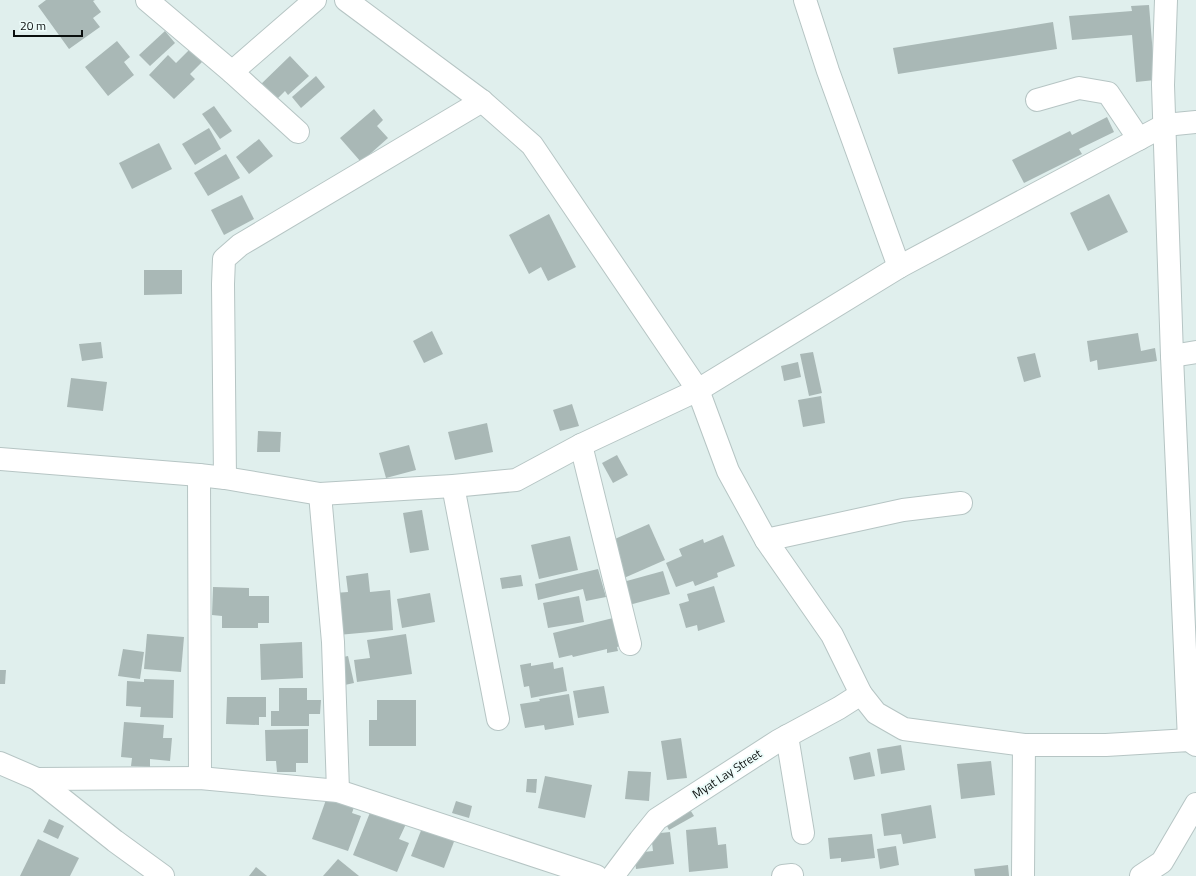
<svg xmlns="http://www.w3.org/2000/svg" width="1196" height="876" font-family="'Titillium Web',sans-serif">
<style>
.building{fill:#a9b8b6}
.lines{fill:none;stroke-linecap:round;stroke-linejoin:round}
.minor-casing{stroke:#b6c5c4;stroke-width:24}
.minor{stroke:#fff;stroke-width:22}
.labels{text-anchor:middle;stroke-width:4;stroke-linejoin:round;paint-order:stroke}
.street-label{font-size:12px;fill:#0a0f0e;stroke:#edfcfa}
</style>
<rect width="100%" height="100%" fill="#e0efed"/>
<g class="building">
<polygon points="46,0 95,0 93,1 101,12 93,18 100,27 69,49 38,6"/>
<polygon points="1149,5 1155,80 1136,82 1132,35 1072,40 1069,16 1132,11 1131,6"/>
<polygon points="1053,22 1057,49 898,74 893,48"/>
<polygon points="165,31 175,43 150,66 139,55"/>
<polygon points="117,41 130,57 124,62 134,75 108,96 85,67"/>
<polygon points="189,50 202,62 190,74 195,79 174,99 149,75 168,55 176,63"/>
<polygon points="290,56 309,76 288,95 285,91 274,102 259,86"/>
<polygon points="316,76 325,87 301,108 292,97"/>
<polygon points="214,106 232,131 220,139 202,114"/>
<polygon points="374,109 383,120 377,126 388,138 361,162 340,138"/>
<polygon points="1107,117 1114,132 1079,149 1082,154 1024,183 1012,160 1070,131 1072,135"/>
<polygon points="209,128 221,149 195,165 182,144"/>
<polygon points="259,139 273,156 249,174 236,157"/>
<polygon points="159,143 172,169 132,189 119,163"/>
<polygon points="226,154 240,178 208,196 194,173"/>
<polygon points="1109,194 1128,232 1088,251 1070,213"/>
<polygon points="242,195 254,219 224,235 211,210"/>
<polygon points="549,214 576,267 548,281 541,267 529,274 509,235"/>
<polygon points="144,270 182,270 182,294 144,295"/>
<polygon points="432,331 443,354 424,363 413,341"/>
<polygon points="1138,333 1141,351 1155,348 1157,361 1098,370 1097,360 1090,362 1087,341"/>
<polygon points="101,342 103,358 82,361 79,344"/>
<polygon points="813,352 822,393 809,396 800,354"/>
<polygon points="1035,353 1041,377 1024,382 1017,357"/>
<polygon points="798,362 801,377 784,381 781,366"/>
<polygon points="71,378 107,382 103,411 67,407"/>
<polygon points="821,396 825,423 803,427 798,400"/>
<polygon points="572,404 579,426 560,431 553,410"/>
<polygon points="487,423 493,452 455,460 448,432"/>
<polygon points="258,431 281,432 280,452 257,452"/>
<polygon points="409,445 416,470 386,478 379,453"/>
<polygon points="617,455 628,475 613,483 602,463"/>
<polygon points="422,510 429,550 410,553 403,513"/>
<polygon points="649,524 665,560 624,578 608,542"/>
<polygon points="723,535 735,566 717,573 718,577 695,586 693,581 676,587 666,563 682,556 679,549 703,539 704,543"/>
<polygon points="570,536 578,570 539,579 531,545"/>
<polygon points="598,569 606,597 586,601 583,589 538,600 535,584"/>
<polygon points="663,571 670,594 629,605 623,582"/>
<polygon points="368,573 370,592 390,590 393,630 338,635 334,593 348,592 346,576"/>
<polygon points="521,575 523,586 502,589 500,578"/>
<polygon points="714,586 725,622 698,631 697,625 686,628 679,604 689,601 687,594"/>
<polygon points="213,587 249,588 249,596 269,596 269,623 258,623 258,628 222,628 222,616 212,615"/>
<polygon points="430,593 435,622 402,628 397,599"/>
<polygon points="579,596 584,622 548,628 543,603"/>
<polygon points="617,617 624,645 617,647 618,651 607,653 607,649 573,657 572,655 559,658 553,633"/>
<polygon points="147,634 184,637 181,672 144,669"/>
<polygon points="406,634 412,674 357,682 354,660 370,658 367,640"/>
<polygon points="302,642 303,678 261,680 260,644"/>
<polygon points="123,649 144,652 140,679 118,676"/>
<polygon points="348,656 354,683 340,686 334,659"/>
<polygon points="553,662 554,669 563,667 567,691 531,698 529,686 524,687 520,665 531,663 531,666"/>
<polygon points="0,670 6,670 5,684 0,684"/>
<polygon points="144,679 174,680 173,718 140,717 141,707 126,706 127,681 144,682"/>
<polygon points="604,686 609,713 578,718 573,691"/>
<polygon points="279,688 307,688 307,700 321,700 320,714 309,714 309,726 271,726 271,711 279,711"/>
<polygon points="569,694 574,725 545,730 544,725 525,728 520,704 540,701 539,699"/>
<polygon points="227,697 266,697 266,717 259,717 259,725 226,724"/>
<polygon points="377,700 416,700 416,746 369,746 369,720 377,720"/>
<polygon points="124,722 164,725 163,738 172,738 170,761 150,759 150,767 131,766 132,758 121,757"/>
<polygon points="308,729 308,763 296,763 296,772 277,772 276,761 266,761 265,730"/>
<polygon points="681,738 687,778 667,780 661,741"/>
<polygon points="901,745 905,770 881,774 877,749"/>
<polygon points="870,752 875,776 854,780 849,757"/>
<polygon points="991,761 995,795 961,799 957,764"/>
<polygon points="628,771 651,772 649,801 625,799"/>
<polygon points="545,776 592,785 585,818 538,808"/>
<polygon points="527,779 537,779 536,793 526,792"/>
<polygon points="327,797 354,807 352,813 361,816 348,851 312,839"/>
<polygon points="456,801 472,806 469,818 452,813"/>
<polygon points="931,805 936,838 903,844 901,834 884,836 881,814"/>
<polygon points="689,808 694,816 669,830 665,822"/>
<polygon points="371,810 406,824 399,839 409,843 397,872 353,855"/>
<polygon points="49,819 64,826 58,839 43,832"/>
<polygon points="716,827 718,845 726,844 728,868 689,872 686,830"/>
<polygon points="422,828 455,839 444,868 411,856"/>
<polygon points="670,832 674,864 636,869 634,853 653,851 651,834"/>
<polygon points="872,834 875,858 841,862 841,858 830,859 828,838"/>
<polygon points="38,839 79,858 70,876 20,876"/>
<polygon points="896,846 899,865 880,869 877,849"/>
<polygon points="338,859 359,876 323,876"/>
<polygon points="1008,865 1009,876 975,876 974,869"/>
<polygon points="256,867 267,876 249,876"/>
</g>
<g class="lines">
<g class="minor-casing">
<g id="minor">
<polyline points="147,0 232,72 298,132"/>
<polyline points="346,0 482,101 532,145 698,390 728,471 766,540 832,635 861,694 876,713 904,729 1024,745 1106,745 1189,740 1196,745"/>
<polyline points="805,0 828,71 899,267"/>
<polyline points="1166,0 1163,85 1172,356 1189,740"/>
<polyline points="232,72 315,0"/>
<polyline points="1037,100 1079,88 1108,93 1139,139"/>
<polyline points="1172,356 1196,352"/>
<polyline points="581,445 630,644"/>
<polyline points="0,459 199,475 225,478 320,494 453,486 516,480 581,445 698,390 899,267 1165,125 1196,122"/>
<polyline points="199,475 200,778"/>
<polyline points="225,478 223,284 224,259 240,245 482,101"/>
<polyline points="453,486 498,719"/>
<polyline points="320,494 333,642 338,791"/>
<polyline points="766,540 903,510 961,503"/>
<polyline points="787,736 803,833"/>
<polyline points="0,763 37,779 200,778 338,791 596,876"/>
<polyline points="37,779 115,841 163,876"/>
<polyline points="613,876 640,840 657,819 778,741 839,708 861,694"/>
<polyline points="783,876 792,875"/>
<polyline points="1023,876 1024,745"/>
<polyline points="1141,876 1162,862 1196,804"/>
</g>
</g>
<use href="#minor" class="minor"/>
</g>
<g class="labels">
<g class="street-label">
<text transform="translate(727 774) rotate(-33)" y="4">Myat Lay Street</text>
</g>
</g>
<path d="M14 30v6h68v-6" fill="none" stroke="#0a0f0e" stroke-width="2"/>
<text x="20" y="30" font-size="12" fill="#0a0f0e" stroke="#edfcfa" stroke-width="3" paint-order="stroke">20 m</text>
</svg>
